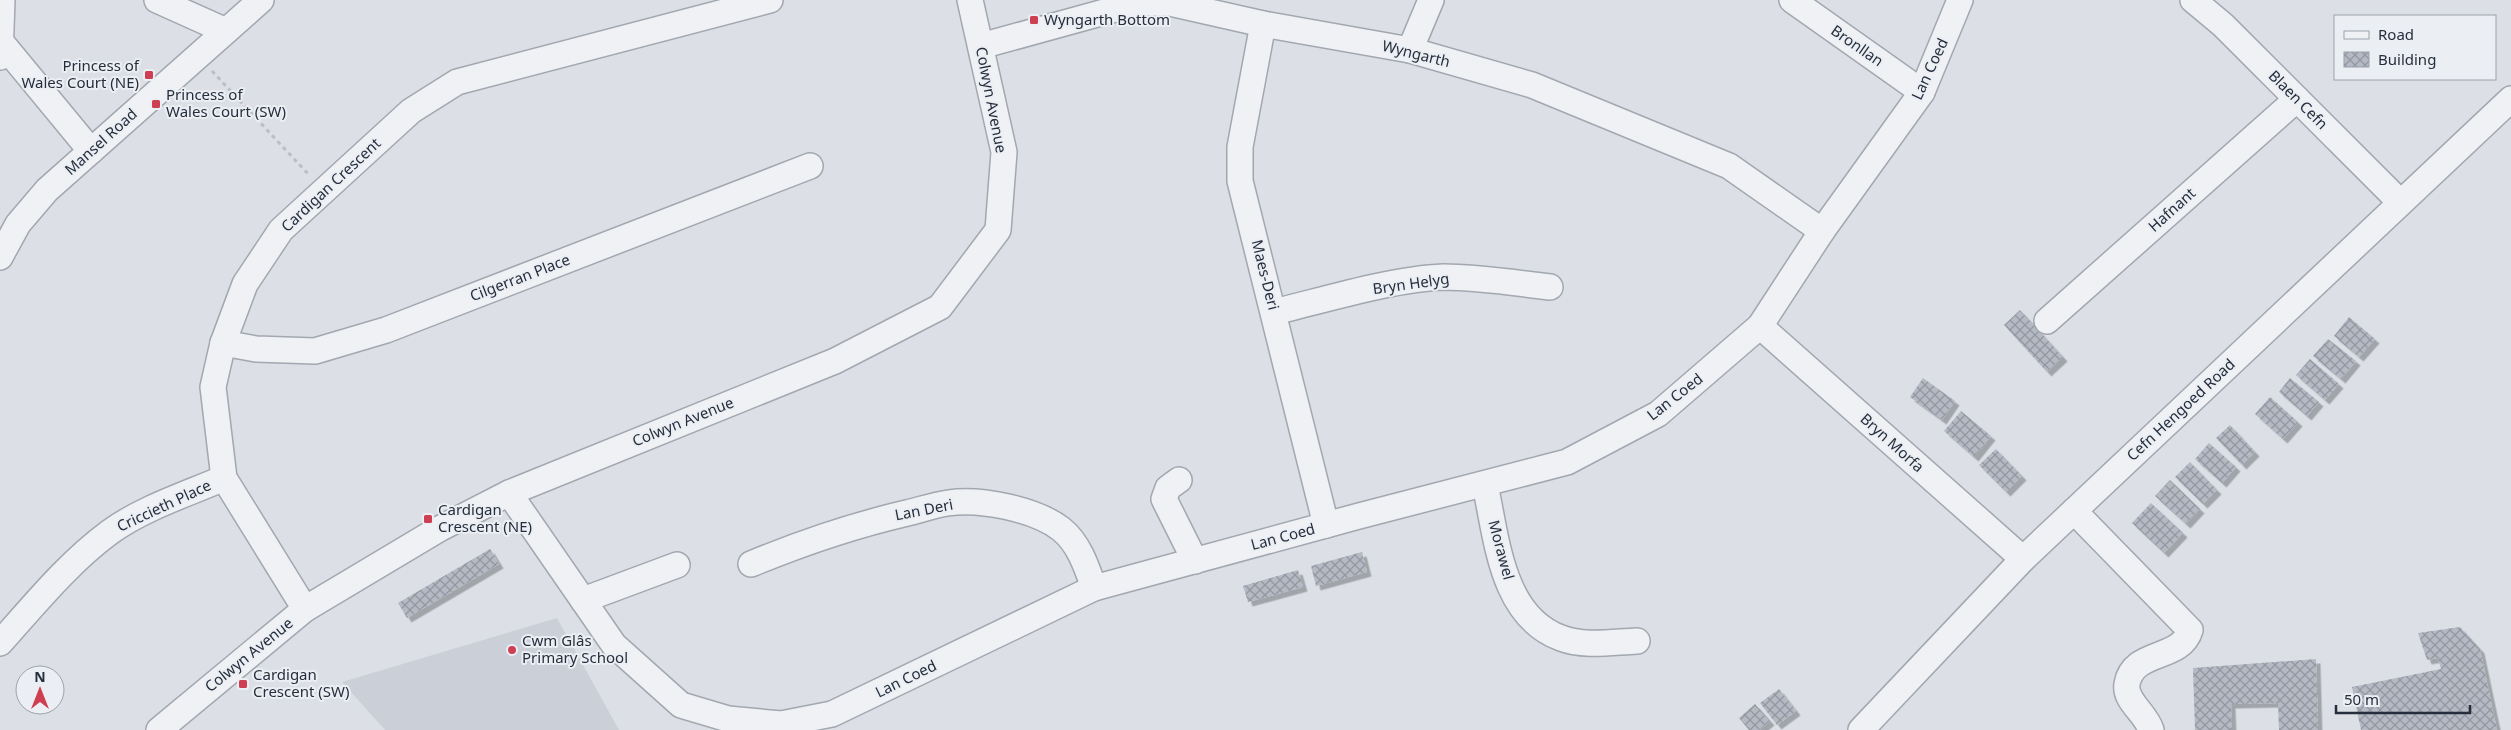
<svg xmlns="http://www.w3.org/2000/svg" width="2511" height="730" font-family="'Noto Sans',sans-serif">
<style>
.built{fill:#cacfd8}
.building{fill:url(#building-cross-hatch);filter:url(#shadow)}
.lines{fill:none;stroke-linecap:round;stroke-linejoin:round}
.minor-casing{stroke:#a2a7b0;stroke-width:28}
.path{stroke:#bbbec5;stroke-width:3;stroke-dasharray:4 4;stroke-linecap:butt}
.minor{stroke:#eff1f5;stroke-width:25}
.poi-dot{fill:#cd3f51;stroke:#ebeff4;stroke-width:2}
.labels{text-anchor:middle;stroke-width:4;stroke-linejoin:round;paint-order:stroke}
.poi-label{font-size:15px;fill:#262e3d;stroke:#ebeff4;text-anchor:start}
.street-label{font-size:15px;fill:#262e3d;stroke:#ebeff4}
</style>
<defs>
<pattern id="building-cross-hatch" width="8" height="8" patternUnits="userSpaceOnUse" patternTransform="scale(1.25)"><rect width="8" height="8" fill="#b4b9c3"/><path d="M0 0l8 8M0 8l8-8" fill="none" stroke="#9297a0"/></pattern>
<filter id="shadow"><feDropShadow dx="4.5" dy="4.5" stdDeviation="0" flood-color="#0004"/></filter>
</defs>
<rect width="100%" height="100%" fill="#dce0e6"/>
<polygon class="built" points="557,618 619,730 385,730 342,682"/>
<g class="building">
<polygon points="2020,310 2063,357 2047,372 2004,325"/>
<polygon points="2349,317 2375,339 2359,357 2334,336"/>
<polygon points="2328,339 2356,361 2341,379 2313,356"/>
<polygon points="2310,359 2339,384 2325,400 2296,375"/>
<polygon points="1923,378 1955,401 1942,420 1910,397"/>
<polygon points="2290,378 2319,402 2307,416 2279,392"/>
<polygon points="2270,397 2298,422 2283,439 2255,414"/>
<polygon points="1961,411 1991,436 1974,457 1944,431"/>
<polygon points="2230,425 2255,452 2242,465 2216,438"/>
<polygon points="2209,443 2236,467 2222,483 2195,459"/>
<polygon points="1996,449 2022,476 2006,492 1979,465"/>
<polygon points="2190,462 2217,490 2203,504 2175,477"/>
<polygon points="2170,480 2200,509 2186,524 2155,496"/>
<polygon points="2151,503 2183,533 2164,553 2132,523"/>
<polygon points="490,549 499,564 407,618 398,603"/>
<polygon points="1362,552 1367,572 1316,586 1311,566"/>
<polygon points="1298,570 1303,587 1248,602 1243,586"/>
<polygon points="2460,627 2480,649 2497,730 2361,730 2352,687 2441,669 2438,658 2427,660 2418,633"/>
<polygon points="2316,659 2318,730 2279,730 2278,703 2231,704 2232,730 2195,730 2193,668"/>
<polygon points="1779,689 1796,711 1777,725 1760,703"/>
<polygon points="1755,704 1770,721 1759,730 1749,730 1739,718"/>
</g>
<g class="lines">
<g class="minor-casing">
<g id="minor">
<polyline points="157,0 226,31"/>
<polyline points="1792,0 1922,92"/>
<polyline points="2193,0 2223,25 2400,202"/>
<polyline points="1263,24 1240,147 1240,181 1326,525"/>
<polyline points="1,42 91,151"/>
<polyline points="981,46 1119,8 1139,3 1170,3 1263,24 1410,50 1532,85 1729,166 1822,231"/>
<polyline points="1410,50 1431,0"/>
<polyline points="0,57 2,0"/>
<polyline points="0,257 18,224 47,190 261,0"/>
<path d="M1274 312C1324 300 1392 279 1443 277 1479 277 1515 283 1550 287"/>
<polyline points="2047,321 2297,99"/>
<polyline points="1760,326 2023,559"/>
<polyline points="223,343 256,349 315,351 386,330 810,166"/>
<polyline points="1179,480 1168,488 1164,499 1195,561"/>
<path d="M1485 485C1497 538 1501 616 1561 638 1584 647 1612 642 1637 641"/>
<polyline points="509,493 614,645 681,705 728,719 781,724 832,714 1094,588 1359,516 1567,462 1658,414 1760,326 1822,231 1922,92 1960,0"/>
<path d="M2074 511 2190 630C2181 661 2133 649 2127 684 2124 701 2146 713 2151 730"/>
<path d="M751 564C804 542 851 526 907 513 920 510 934 505 948 503 980 498 1035 509 1061 529 1079 543 1087 568 1094 588"/>
<polyline points="583,600 677,565"/>
<polyline points="305,609 224,478 213,387 223,343 245,284 281,230 411,111 457,82 770,0"/>
<path d="M0 643C35 604 68 563 110 532 143 508 187 494 224 478"/>
<polyline points="159,730 305,609 439,529 509,493 835,361 940,307 998,230 1004,152 970,0"/>
<polyline points="1861,730 2023,559 2511,99"/>
</g>
</g>
<polyline class="path" points="212,71 310,176"/>
<use href="#minor" class="minor"/>
</g>
<g class="poi-dot">
<rect x="1029" y="15" width="10" height="10" rx="2.5"/>
<rect x="144" y="70" width="10" height="10" rx="2.5"/>
<rect x="151" y="99" width="10" height="10" rx="2.5"/>
<rect x="423" y="514" width="10" height="10" rx="2.5"/>
<circle cx="512" cy="650" r="5"/>
<rect x="238" y="679" width="10" height="10" rx="2.5"/>
</g>
<g class="labels">
<g class="poi-label">
<text x="1044" y="25">Wyngarth Bottom</text>
<text x="139" y="71" text-anchor="end">Princess of<tspan x="139" dy="17">Wales Court (NE)</tspan></text>
<text x="166" y="100">Princess of<tspan x="166" dy="17">Wales Court (SW)</tspan></text>
<text x="438" y="515">Cardigan<tspan x="438" dy="17">Crescent (NE)</tspan></text>
<text x="522" y="646">Cwm Glâs<tspan x="522" dy="17">Primary School</tspan></text>
<text x="253" y="680">Cardigan<tspan x="253" dy="17">Crescent (SW)</tspan></text>
</g>
<g class="street-label">
<text transform="translate(1857 46) rotate(35)" y="5">Bronllan</text>
<text transform="translate(1416 54) rotate(14)" y="5">Wyngarth</text>
<text transform="translate(1930 69) rotate(-65)" y="5">Lan Coed</text>
<text transform="translate(991 100) rotate(79)" y="5">Colwyn Avenue</text>
<text transform="translate(2298 100) rotate(45)" y="5">Blaen Cefn</text>
<text transform="translate(101 142) rotate(-42)" y="5">Mansel Road</text>
<text transform="translate(331 185) rotate(-43)" y="5">Cardigan Crescent</text>
<text transform="translate(2172 210) rotate(-42)" y="5">Hafnant</text>
<text transform="translate(1265 275) rotate(76)" y="5">Maes-Deri</text>
<text transform="translate(520 278) rotate(-21)" y="5">Cilgerran Place</text>
<text transform="translate(1411 284) rotate(-8)" y="5">Bryn Helyg</text>
<text transform="translate(1675 397) rotate(-38)" y="5">Lan Coed</text>
<text transform="translate(2181 410) rotate(-43)" y="5">Cefn Hengoed Road</text>
<text transform="translate(683 422) rotate(-22)" y="5">Colwyn Avenue</text>
<text transform="translate(1892 443) rotate(42)" y="5">Bryn Morfa</text>
<text transform="translate(164 506) rotate(-25)" y="5">Criccieth Place</text>
<text transform="translate(924 510) rotate(-11)" y="5">Lan Deri</text>
<text transform="translate(1283 537) rotate(-15)" y="5">Lan Coed</text>
<text transform="translate(1501 550) rotate(75)" y="5">Morawel</text>
<text transform="translate(249 655) rotate(-39)" y="5">Colwyn Avenue</text>
<text transform="translate(906 679) rotate(-26)" y="5">Lan Coed</text>
</g>
</g>
<rect x="2334" y="15" width="162" height="65" fill="#ebeff4" stroke="#9ca2ab"/>
<rect x="2344" y="31" width="25" height="8" fill="#eff1f5" stroke="#9ca2ab"/>
<text x="2378" y="40" font-size="15" fill="#262e3d">Road</text>
<rect x="2344" y="52" width="25" height="15" fill="url(#building-cross-hatch)" stroke="#9ca2ab"/>
<text x="2378" y="65" font-size="15" fill="#262e3d">Building</text>
<g transform="translate(40 690)"><circle r="24" fill="#ebeff4" stroke="#9ca2ab"/>
<path d="M0-4L9 19L0 12L-9 19Z" fill="#cd3f51"/>
<text y="-8" font-size="14" font-weight="bold" text-anchor="middle" fill="#262e3d">N</text>
</g>
<path d="M2336 705v8h134v-8" fill="none" stroke="#262e3d" stroke-width="2.5"/>
<text x="2344" y="705" font-size="15" fill="#262e3d" stroke="#ebeff4" stroke-width="4" paint-order="stroke">50 m</text>
</svg>
